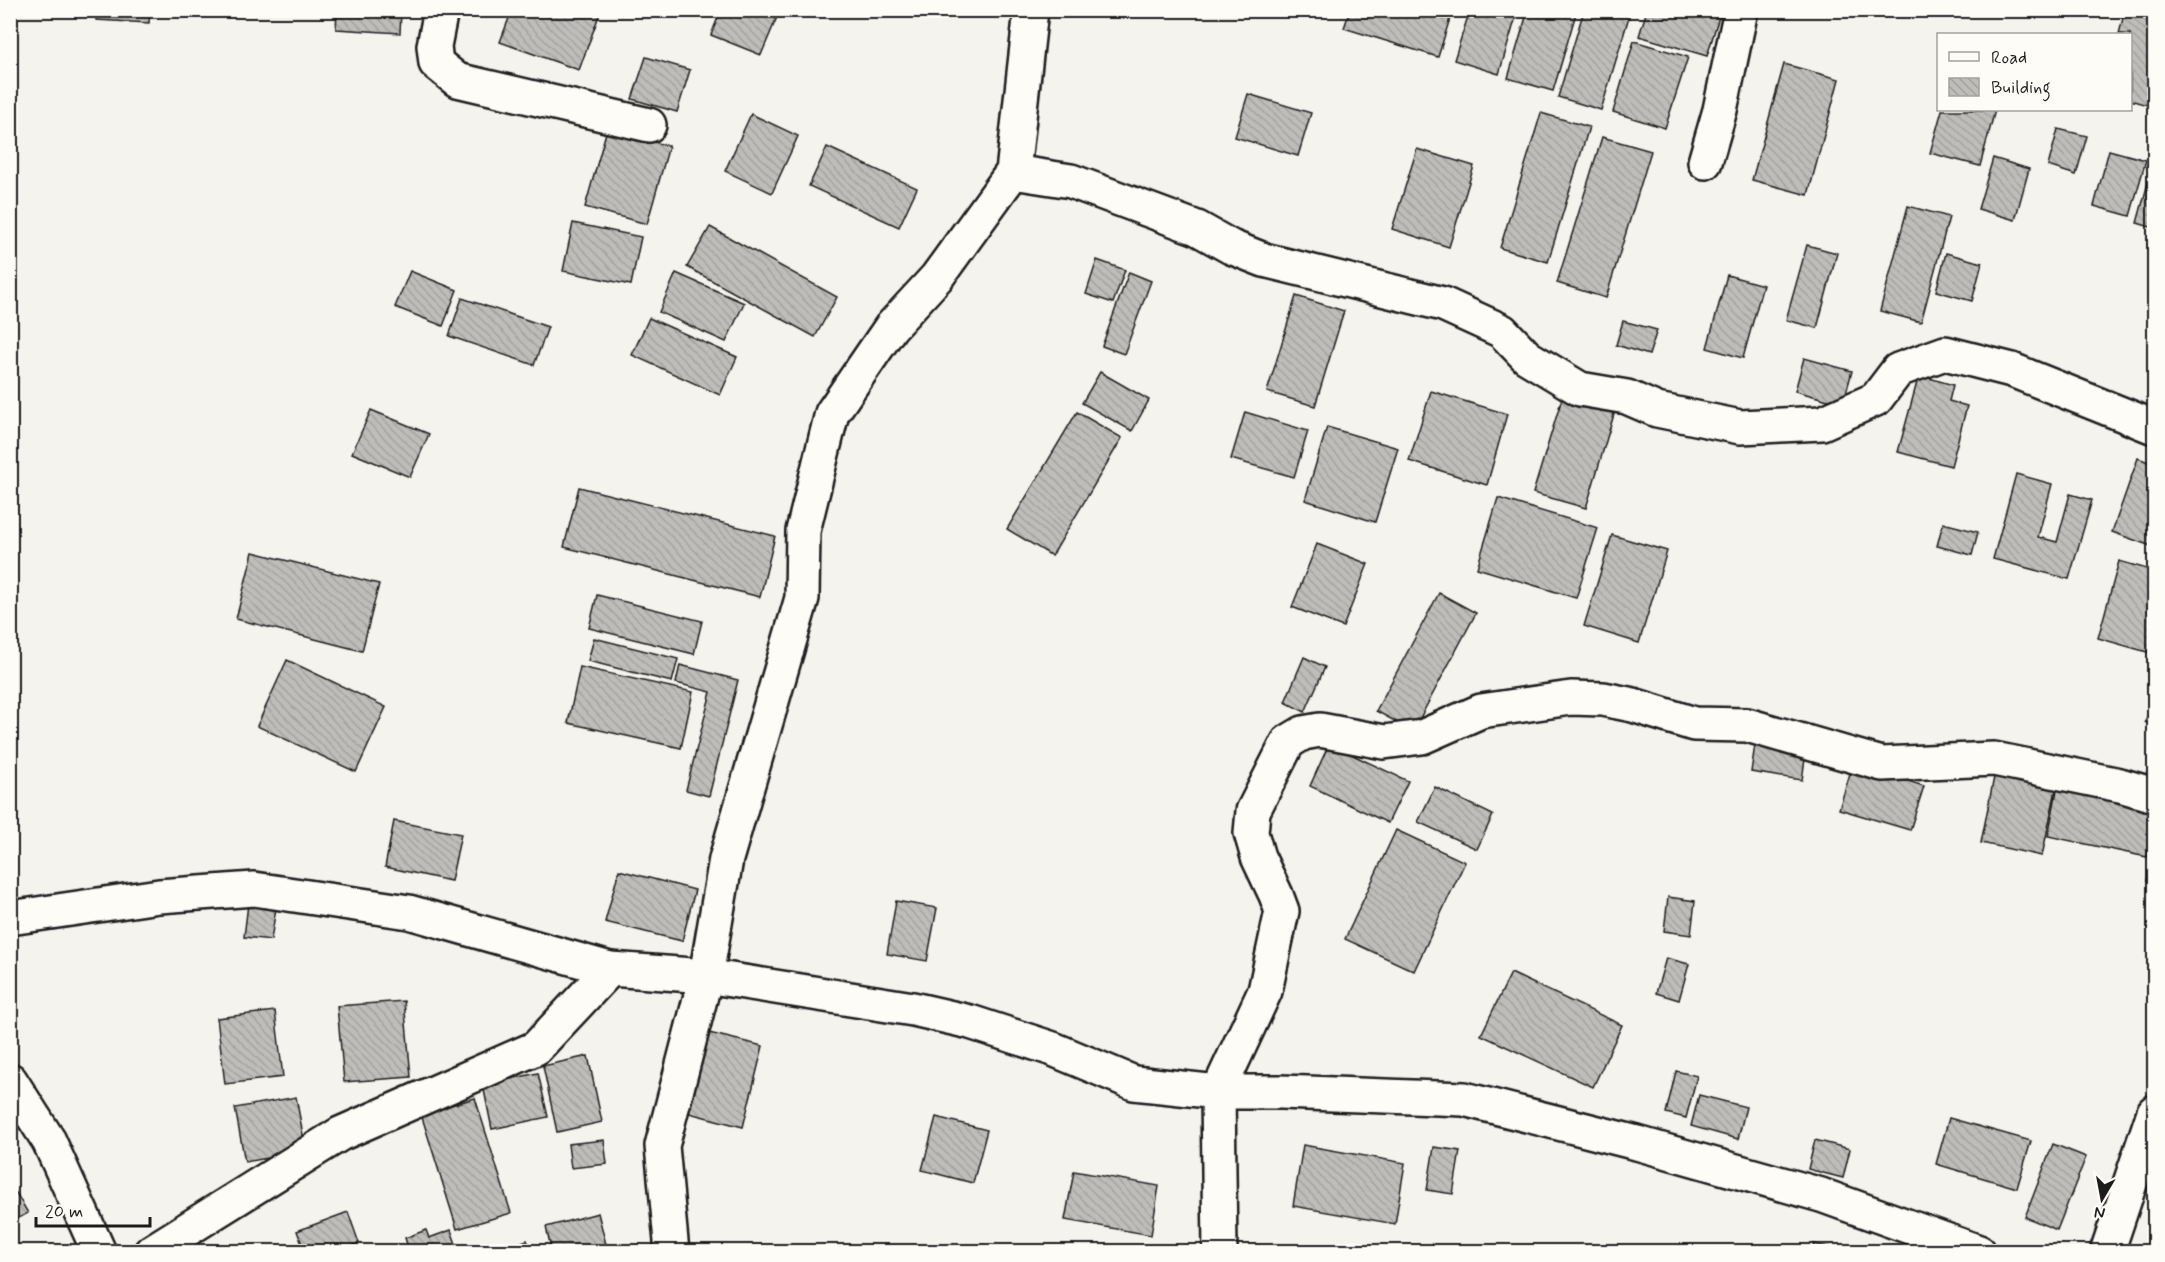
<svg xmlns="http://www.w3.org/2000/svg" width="2165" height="1262" font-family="Mynerve,sans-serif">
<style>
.building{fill:url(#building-back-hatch);stroke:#1c1c1c;stroke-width:1.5}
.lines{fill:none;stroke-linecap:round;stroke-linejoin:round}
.street-casing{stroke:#1c1c1c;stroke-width:38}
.secondary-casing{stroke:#1c1c1c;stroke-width:38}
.street{stroke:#fdfcf7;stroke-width:33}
.secondary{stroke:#fdfcf7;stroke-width:33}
</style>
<defs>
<pattern id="building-back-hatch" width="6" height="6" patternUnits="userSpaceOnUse" patternTransform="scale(1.5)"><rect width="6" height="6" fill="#bebdba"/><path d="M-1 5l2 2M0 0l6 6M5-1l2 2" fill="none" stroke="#a3a29f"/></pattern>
</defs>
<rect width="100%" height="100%" fill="#f4f3ee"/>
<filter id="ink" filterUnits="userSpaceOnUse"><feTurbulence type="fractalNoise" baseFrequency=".0167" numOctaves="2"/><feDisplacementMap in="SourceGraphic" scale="12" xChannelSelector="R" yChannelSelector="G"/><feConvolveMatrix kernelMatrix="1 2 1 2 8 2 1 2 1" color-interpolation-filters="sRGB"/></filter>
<g filter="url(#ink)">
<g class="building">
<polygon points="97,10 150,10 149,23 96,20"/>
<polygon points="337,10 401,10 400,33 336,29"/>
<polygon points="512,10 601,10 579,70 500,42"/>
<polygon points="721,10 780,10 761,55 711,35"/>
<polygon points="1350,10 1448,10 1452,12 1438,57 1344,28"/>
<polygon points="1470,10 1518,10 1499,74 1454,60"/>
<polygon points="1528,10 1577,10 1553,91 1508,78"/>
<polygon points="1584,10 1631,10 1601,110 1558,97"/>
<polygon points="1647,10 1721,10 1707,56 1639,36"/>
<polygon points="2125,10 2144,10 2154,13 2154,107 2130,100 2130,34 2119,34"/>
<polygon points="1634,41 1688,57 1665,128 1613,112"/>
<polygon points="646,57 690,70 677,112 632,99"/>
<polygon points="1784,64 1839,79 1808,195 1752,180"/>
<polygon points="1248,94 1311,113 1298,156 1235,137"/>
<polygon points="1942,110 1995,110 1980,166 1930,153"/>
<polygon points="1541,113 1589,127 1548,262 1500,248"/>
<polygon points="751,114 798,136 772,193 725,171"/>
<polygon points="607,129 669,146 647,224 585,207"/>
<polygon points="2058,129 2087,136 2076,175 2048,166"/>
<polygon points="1602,137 1651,151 1606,298 1557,283"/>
<polygon points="827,147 917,188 899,227 809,186"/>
<polygon points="1417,149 1474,166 1449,247 1392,229"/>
<polygon points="2109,150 2146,160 2130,216 2094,206"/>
<polygon points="1993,158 2029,169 2015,220 1978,209"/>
<polygon points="2151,172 2154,173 2154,228 2137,223"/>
<polygon points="1908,206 1949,217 1921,322 1880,311"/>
<polygon points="573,223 641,237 631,285 563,271"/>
<polygon points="710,227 837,297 815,337 687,267"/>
<polygon points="1807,245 1837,253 1817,328 1786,320"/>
<polygon points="1946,253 1982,263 1972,301 1936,291"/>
<polygon points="1097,260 1125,270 1113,303 1086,294"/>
<polygon points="410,271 457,290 443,326 395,307"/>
<polygon points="1129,272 1151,281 1124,354 1102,346"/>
<polygon points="676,273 744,303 726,342 659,312"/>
<polygon points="1727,275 1763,285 1743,358 1707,348"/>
<polygon points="1296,296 1344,311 1315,406 1267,392"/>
<polygon points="462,298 548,327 534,365 449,336"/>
<polygon points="649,318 737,357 720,395 632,355"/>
<polygon points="1623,321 1657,330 1649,355 1616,345"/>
<polygon points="1804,358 1852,371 1843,404 1795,391"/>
<polygon points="1100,372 1149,400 1132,431 1082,403"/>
<polygon points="1919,375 1953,385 1949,401 1967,406 1951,466 1898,452"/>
<polygon points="1431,391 1507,414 1487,485 1409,461"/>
<polygon points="1563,395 1615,411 1586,508 1533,493"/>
<polygon points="371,410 429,434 410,477 352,453"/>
<polygon points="1077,412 1122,438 1052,556 1007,529"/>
<polygon points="1245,412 1308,431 1294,477 1231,459"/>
<polygon points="1327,427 1398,448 1375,522 1305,500"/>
<polygon points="2138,458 2154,464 2154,536 2151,546 2112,532"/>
<polygon points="2016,474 2052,484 2038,537 2057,542 2070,494 2092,500 2069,579 1993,559"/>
<polygon points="579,487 775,536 760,597 564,547"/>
<polygon points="1498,498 1598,528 1576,598 1477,568"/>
<polygon points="1943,523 1978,532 1972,555 1937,546"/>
<polygon points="1612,535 1667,551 1639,643 1584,626"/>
<polygon points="1317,544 1368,564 1343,627 1292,607"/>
<polygon points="253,552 379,584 362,651 236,619"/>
<polygon points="2119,561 2154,571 2154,654 2098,638"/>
<polygon points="1439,593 1476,613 1413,731 1376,711"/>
<polygon points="597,595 702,621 694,654 589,628"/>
<polygon points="594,638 678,659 672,682 588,661"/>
<polygon points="1304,657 1325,667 1305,712 1285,702"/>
<polygon points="287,660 386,707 356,772 257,726"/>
<polygon points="680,665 738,680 709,796 686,790 711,692 676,683"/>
<polygon points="580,667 693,692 681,748 568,723"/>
<polygon points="2154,697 2154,726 2145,722"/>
<polygon points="1756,738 1807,745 1802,780 1751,772"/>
<polygon points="1329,744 1408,781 1388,823 1310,786"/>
<polygon points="1853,764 1924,786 1910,830 1839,809"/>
<polygon points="1995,772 2057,785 2042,856 1981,843"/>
<polygon points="2058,785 2154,805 2154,822 2147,857 2048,836"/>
<polygon points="1435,787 1493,815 1477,849 1418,822"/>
<polygon points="394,821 461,834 451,881 385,867"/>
<polygon points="1396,830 1465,862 1414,971 1345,939"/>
<polygon points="2154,846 2154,883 2147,881"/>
<polygon points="619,870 695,890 682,941 605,922"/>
<polygon points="1668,897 1695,901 1691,935 1664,931"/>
<polygon points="896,901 937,908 927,961 887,954"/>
<polygon points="248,904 276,908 271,940 244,937"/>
<polygon points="1666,958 1689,964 1679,1000 1656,993"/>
<polygon points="1511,973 1622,1025 1593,1087 1481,1035"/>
<polygon points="404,1001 411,1077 344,1082 337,1006"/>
<polygon points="275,1011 283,1077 225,1084 217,1018"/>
<polygon points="709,1033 763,1046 743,1127 689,1113"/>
<polygon points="588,1056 602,1122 557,1132 543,1066"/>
<polygon points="1676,1071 1697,1076 1686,1118 1666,1113"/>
<polygon points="538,1073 548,1117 492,1129 483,1085"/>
<polygon points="1699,1095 1746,1107 1738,1139 1691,1126"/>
<polygon points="296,1097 306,1151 245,1162 235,1108"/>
<polygon points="475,1098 511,1213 457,1229 421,1114"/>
<polygon points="936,1117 987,1130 973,1183 922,1170"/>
<polygon points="1949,1118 2031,1141 2017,1188 1936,1164"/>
<polygon points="604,1140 607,1164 571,1168 568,1144"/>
<polygon points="1815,1140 1850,1149 1843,1178 1808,1169"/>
<polygon points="2053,1144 2086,1157 2057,1230 2025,1217"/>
<polygon points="1303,1145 1405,1163 1395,1224 1293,1206"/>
<polygon points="1434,1147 1460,1151 1453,1194 1427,1190"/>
<polygon points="1074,1171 1159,1186 1151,1235 1065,1220"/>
<polygon points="10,1183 28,1213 10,1223"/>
<polygon points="348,1212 359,1243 336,1252 305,1252 297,1231"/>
<polygon points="598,1213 608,1252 552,1252 546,1227"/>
<polygon points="426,1230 429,1238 451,1230 459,1252 399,1252 399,1250 408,1247 405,1238"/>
<polygon points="527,1240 532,1252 497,1252"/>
<polygon points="1814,1244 1839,1249 1839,1252 1813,1252"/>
<polygon points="203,1245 206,1252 193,1252"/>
</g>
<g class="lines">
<g class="street-casing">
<g id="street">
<polyline points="441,10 434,46 436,63 457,80 649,125"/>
<polyline points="1705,162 1720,110 1741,10"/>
<polyline points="1013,172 1071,181 1197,228 1231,247 1264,260 1443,304 1502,331 1527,357 1580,389 1627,397 1657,410 1740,427 1822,423 1876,399 1898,370 1945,353 2012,370 2154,427"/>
<polyline points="10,918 159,896 254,889 409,912 610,969 706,976 913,1009 970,1022 1053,1049 1134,1083 1218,1092 1281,1092 1464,1099 1637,1143 1821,1195 1979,1252"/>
<polyline points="151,1252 340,1134 536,1048 610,969"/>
<polyline points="672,1252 662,1146 706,976 726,859 802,598 803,531 832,413 891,327 937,277 1013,172 1031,10"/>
<polyline points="1220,1252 1218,1092 1265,991 1282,911 1276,895 1258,857 1251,833 1253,811 1288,742 1303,733 1320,730 1384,742 1422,737 1481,711 1571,698 1603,699 1633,705 1694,724 1747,725 1882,764 1994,759 2120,785 2154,795"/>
<polyline points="2107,1252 2154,1112"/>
</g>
</g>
<g class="secondary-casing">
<polyline id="secondary" points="10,1080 49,1141 99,1252"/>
</g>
<use href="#street" class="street"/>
<use href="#secondary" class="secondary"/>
</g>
</g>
<rect width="2165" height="1262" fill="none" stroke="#fdfcf7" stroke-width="36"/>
<rect x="18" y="18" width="2129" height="1226" fill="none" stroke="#1c1c1c" stroke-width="2" filter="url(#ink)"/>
<rect x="1937" y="33" width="195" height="78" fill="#fdfcf7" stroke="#a3a29f" stroke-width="1.5"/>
<rect x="1949" y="52" width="30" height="9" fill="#fdfcf7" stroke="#a3a29f" stroke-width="1.5"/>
<text x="1991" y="63" font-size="18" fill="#1c1c1c">Road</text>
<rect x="1949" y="78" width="30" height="18" fill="url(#building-back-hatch)" stroke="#a3a29f" stroke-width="1.5"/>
<text x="1991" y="93" font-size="18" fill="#1c1c1c">Building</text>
<g transform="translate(2102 1199) rotate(190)" stroke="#fdfcf7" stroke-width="4.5" paint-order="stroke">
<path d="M0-4.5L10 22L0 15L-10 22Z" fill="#1c1c1c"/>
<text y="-9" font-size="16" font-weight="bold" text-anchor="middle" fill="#1c1c1c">N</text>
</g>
<path d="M36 1217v9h114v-9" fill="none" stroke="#1c1c1c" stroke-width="3"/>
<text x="45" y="1217" font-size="18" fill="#1c1c1c" stroke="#fdfcf7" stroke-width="4.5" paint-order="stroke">20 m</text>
</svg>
